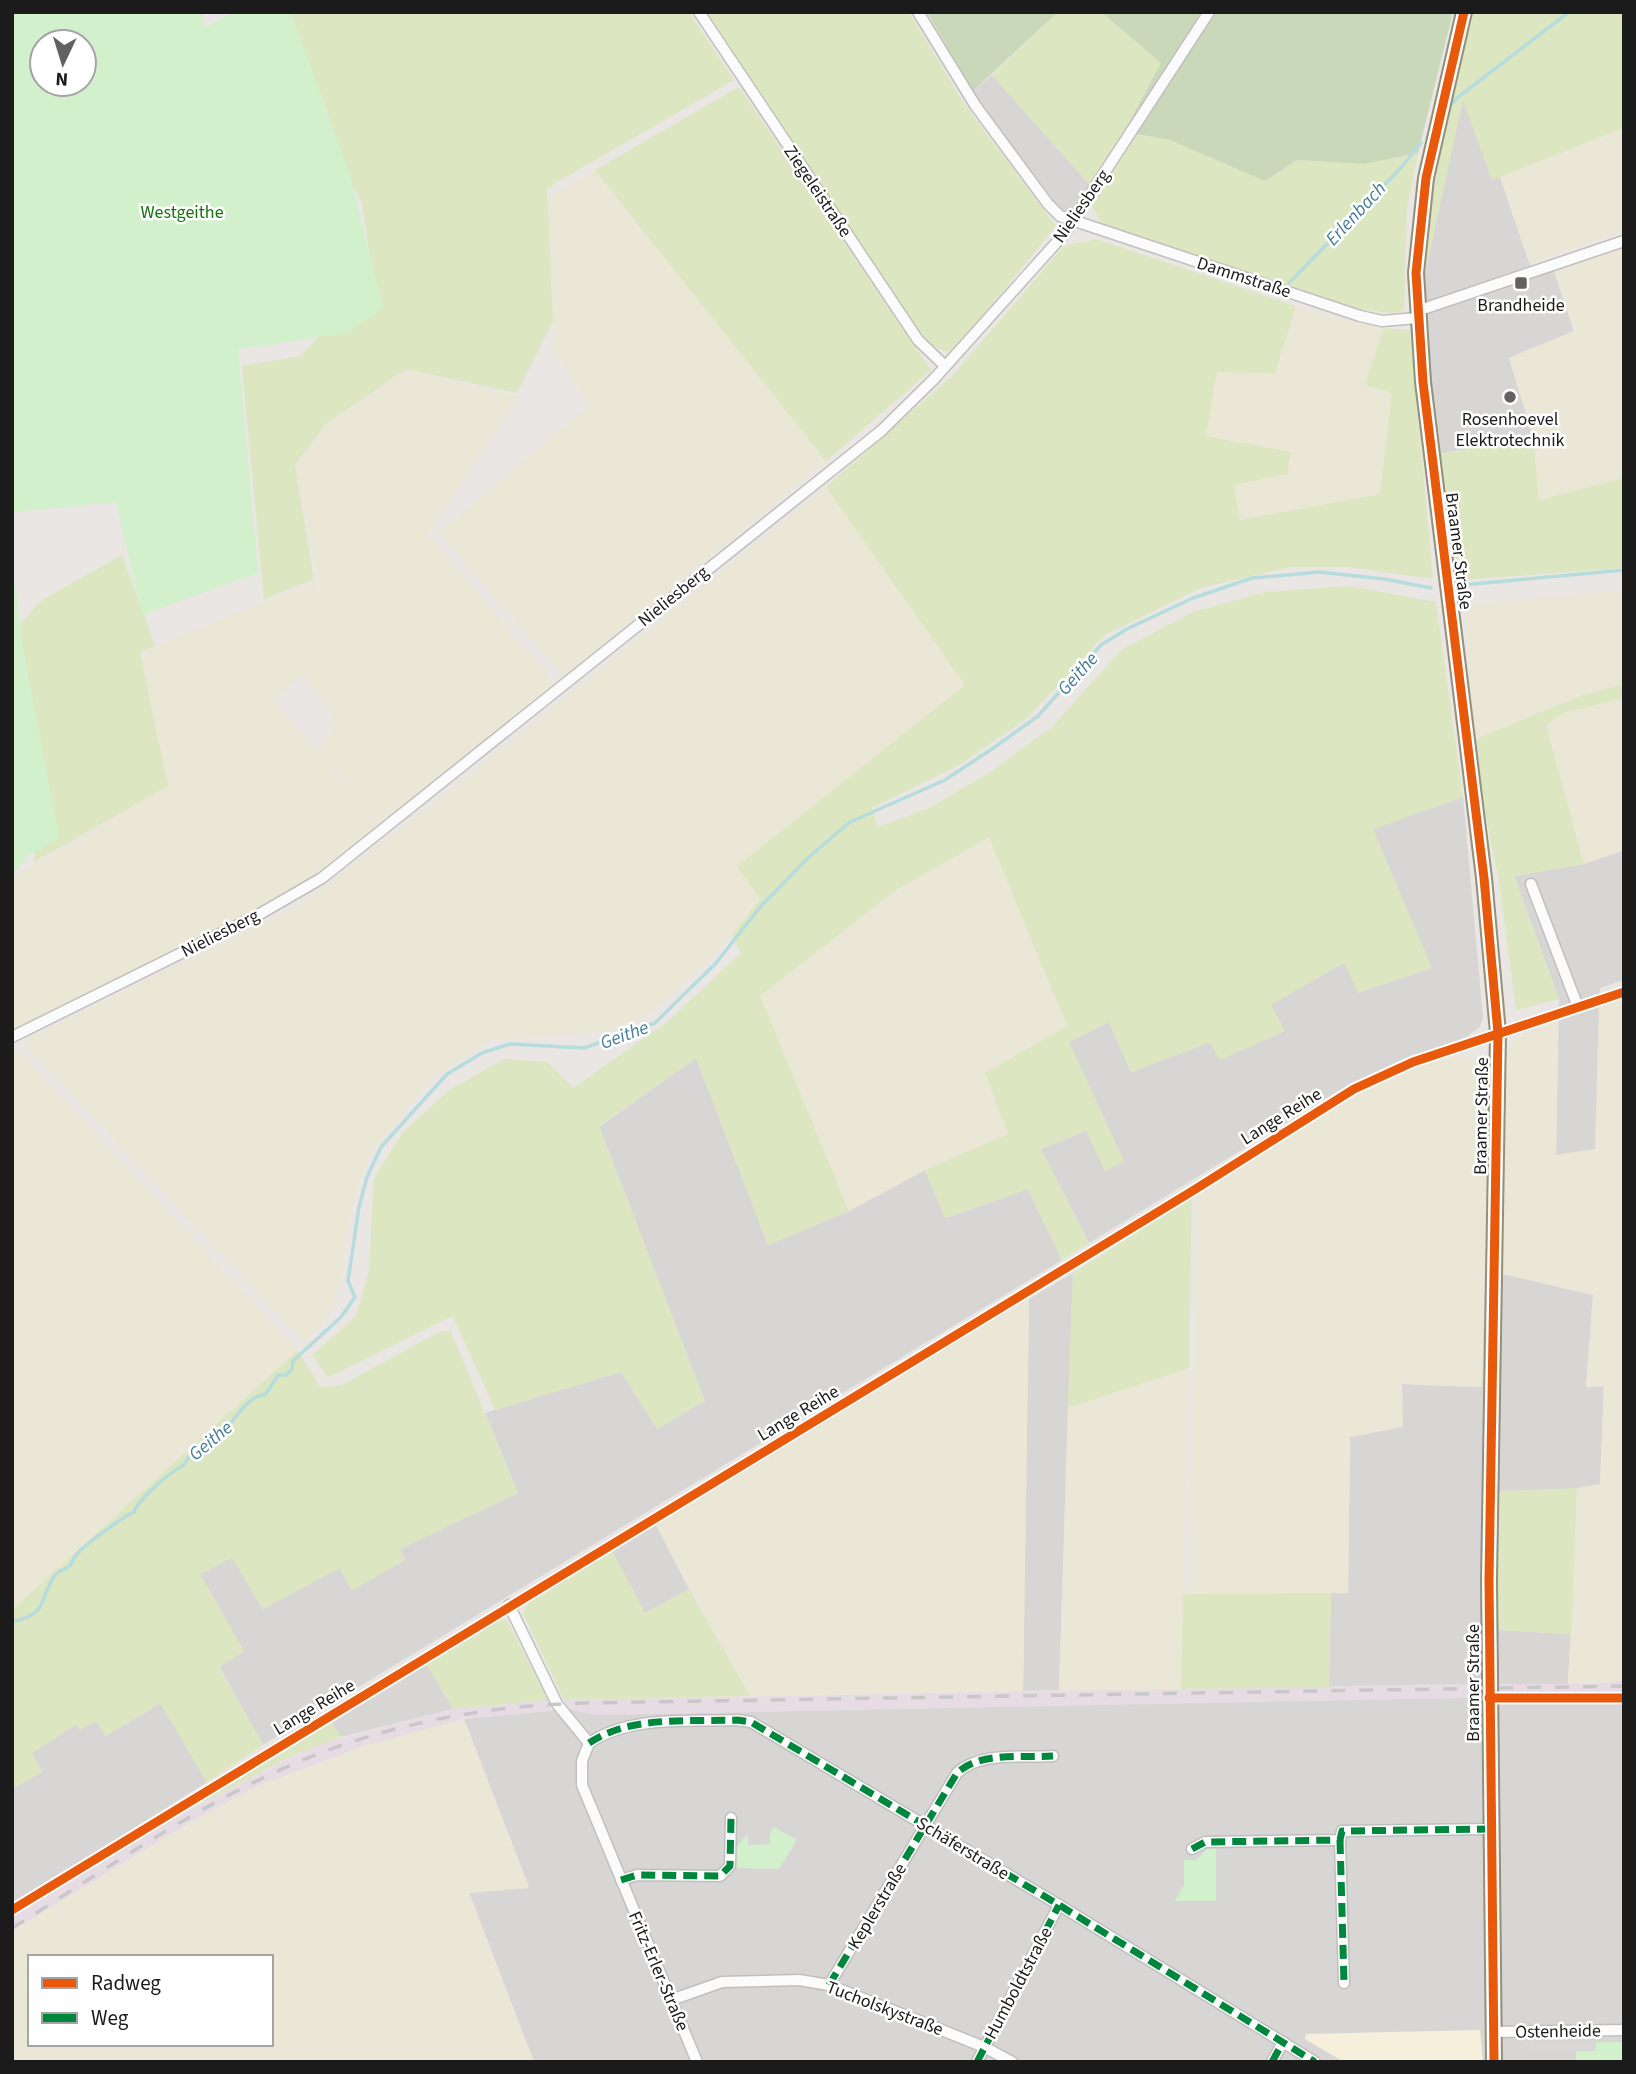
<svg xmlns="http://www.w3.org/2000/svg" width="1636" height="2074" font-family="'Source Sans 3',sans-serif">
<style>
.residential{fill:#d8d6d5}
.industrial{fill:#e7dbe4}
.education{fill:#f5efdc}
.farmland{fill:#ebe7d6;fill-rule:evenodd}
.grass{fill:#dce7c1}
.forest{fill:#c9d8b8}
.park{fill:#d3f0cd;fill-rule:evenodd}
.parking{fill:#d9d8d7}
.lines{fill:none;stroke-linecap:round;stroke-linejoin:round}
.stream{stroke:#b6dcdd;stroke-width:3.5}
.street-casing{stroke:#c0bfbe;stroke-width:13}
.secondary-casing{stroke:#93907c;stroke-width:18}
.street{stroke:#fcfbfb;stroke-width:10}
.secondary{stroke:#f2f0e8;stroke-width:14}
.rail{stroke:#c9c8c8;stroke-width:3.5;stroke-dasharray:14 14;stroke-linecap:butt}
.quiet{stroke:#00873e;stroke-width:7;stroke-dasharray:14 7;stroke-linecap:butt}
.cycleway-casing{stroke:#fff;stroke-width:13}
.cycleway{stroke:#e8590c;stroke-width:9}
.poi-dot{fill:#636261;stroke:#fff;stroke-width:2.5}
.labels{text-anchor:middle;stroke-width:5;stroke-linejoin:round;paint-order:stroke}
.street-label{font-size:18px;fill:#1b1b1b;stroke:#fff}
.park-label{font-size:18px;fill:#16750c;stroke:#fff}
.poi-label{font-size:18px;fill:#1b1b1b;stroke:#fff}
.water-label{font-size:19px;font-style:italic;fill:#447d99;stroke:#fff}
</style>
<rect width="100%" height="100%" fill="#e9e6e3"/>
<g class="residential">
<polygon points="992,75 1090,185 1069,215 1057,210 971,93"/>
<polygon points="1463,98 1492,180 1500,177 1534,276 1554,271 1574,331 1509,358 1533,436 1439,454 1423,314 1423,282"/>
<polygon points="1463,797 1483,1017 1480,1027 1466,1037 1351,1083 1089,1243 1041,1149 1086,1131 1069,1042 1109,1022 1131,1072 1210,1042 1284,1031 1270,1005 1345,962 1431,968 1372,829"/>
<polygon points="1624,850 1624,980 1600,988 1596,1149 1556,1155 1559,999 1514,876 1584,864"/>
<polygon points="696,1058 768,1245 849,1211 925,1170 946,1218 1028,1189 1062,1260 263,1745 219,1666 243,1652 199,1575 232,1557 263,1609 340,1568 352,1590 405,1560 400,1549 518,1493 485,1413 622,1371 705,1401 599,1127"/>
<polygon points="1485,1269 1593,1295 1586,1387 1604,1386 1600,1485 1577,1488 1497,1630 1571,1634 1567,1695 1624,1695 1624,2062 534,2062 469,1892 529,1887 464,1719 568,1709 594,1715 1325,1700 1329,1687 1331,1593 1348,1593 1350,1437 1402,1384 1482,1387"/>
<polygon points="1073,1273 1059,1690 1023,1691 1029,1299"/>
<polygon points="656,1525 689,1589 645,1613 612,1551"/>
<polygon points="426,1663 453,1709 341,1737 331,1722"/>
<polygon points="161,1703 207,1782 12,1904 12,1789 42,1772 32,1753 77,1724 96,1721 106,1736"/>
</g>
<g class="industrial">
<polygon points="1624,1680 1624,1695 594,1715 568,1709 564,1700 1453,1684 1595,1684"/>
<polygon points="548,1700 550,1711 464,1719 368,1745 257,1786 184,1826 12,1931 12,1917 170,1820 316,1745 453,1709"/>
</g>
<polygon class="education" points="1480,2030 1483,2062 1344,2062 1305,2039 1306,2034"/>
<g class="farmland">
<polygon points="1624,128 1624,231 1529,263 1500,177"/>
<polygon points="595,170 826,461 564,676 438,533 590,405 554,352 549,198"/>
<polygon points="1624,248 1624,478 1538,500 1533,436 1509,358 1574,331 1554,271"/>
<polygon points="1296,306 1384,328 1365,385 1392,392 1380,494 1240,520 1234,485 1287,474 1205,436 1217,372 1275,373"/>
<polygon points="406,370 518,397 424,539 429,535 555,683 380,826 317,749 332,732 330,713 324,700 303,676 314,666 224,740 275,700 379,828 302,886 12,1037 12,878 168,786 141,652 316,581 330,641 296,466 327,425"/>
<polygon points="826,487 966,684 737,866 760,899 715,955 649,1014 617,1030 490,1041 438,1074 404,1112 368,1159 351,1209 342,1278 329,1316 306,1344 22,1042 304,902 453,788"/>
<polygon points="1624,590 1624,684 1580,696 1474,740 1464,605"/>
<polygon points="1624,698 1624,850 1584,864 1546,725 1563,713"/>
<polygon points="989,837 1067,1026 985,1073 1008,1134 925,1170 849,1211 760,996 896,890"/>
<polygon points="1624,998 1624,1680 1568,1684 1577,1488 1600,1484 1604,1386 1586,1387 1593,1295 1499,1273 1506,1058 1513,1040 1558,1019 1556,1155 1595,1149 1599,1006"/>
<polygon points="14,1046 298,1350 12,1610 12,1047"/>
<polygon points="1461,1056 1475,1058 1484,1066 1488,1079 1482,1387 1402,1384 1403,1427 1350,1437 1348,1593 1190,1594 1197,1194 1355,1094 1414,1066"/>
<polygon points="1029,1299 1023,1691 750,1696 656,1525"/>
<polygon points="1189,1368 1181,1689 1059,1690 1068,1408"/>
<path d="M464 1719 529 1888 469 1893 534 2062H12V1931L184 1826 257 1786 368 1745ZM30 1957H271V2044H30Z"/>
</g>
<g class="grass">
<polygon points="283,12 689,12 734,80 547,188 553,321 517,393 406,369 326,424 295,465 314,579 264,599 242,366 301,356 373,278 362,203 333,147"/>
<polygon points="703,12 909,12 963,102 1056,226 961,342 948,352 928,344"/>
<polygon points="1058,12 1101,12 1161,63 1124,132 1090,185 992,75"/>
<polygon points="1472,12 1624,12 1624,128 1492,180 1463,100 1423,282 1422,266 1433,171"/>
<polygon points="739,87 931,370 826,461 595,170"/>
<polygon points="1136,135 1170,140 1265,181 1297,160 1364,164 1418,153 1407,209 1404,311 1389,313 1359,309 1102,224 1092,206"/>
<polygon points="1097,239 1296,306 1275,373 1217,372 1206,436 1291,452 1287,474 1234,485 1240,520 1380,494 1392,393 1365,385 1384,328 1410,330 1433,579 1350,567 1290,567 1201,588 1105,635 1026,719 961,764 872,808 878,827 929,808 992,771 1053,726 1121,650 1193,612 1265,592 1349,586 1436,602 1463,797 1373,829 1432,968 1358,993 1344,962 1271,1005 1285,1031 1220,1060 1210,1042 1131,1072 1109,1022 1069,1042 1124,1161 1105,1171 1086,1131 1041,1149 1089,1243 1062,1260 1028,1189 945,1218 925,1170 1008,1134 985,1073 1067,1026 989,837 896,890 760,996 849,1211 768,1245 696,1058 599,1126 705,1401 657,1429 621,1372 495,1410 453,1316 328,1377 312,1355 356,1316 369,1271 374,1178 403,1132 448,1091 504,1059 547,1062 573,1088 666,1023 741,953 732,935 760,899 737,866 965,685 826,487 953,375 1064,246"/>
<polygon points="1533,436 1539,500 1624,478 1624,568 1460,580 1439,454"/>
<polygon points="122,555 155,646 140,652 168,786 34,862 37,831 12,633 42,600"/>
<polygon points="1624,684 1624,698 1563,713 1546,725 1584,864 1514,876 1559,999 1516,1010 1499,882 1474,758 1474,740 1580,696"/>
<polygon points="1192,1198 1189,1368 1068,1408 1073,1273"/>
<polygon points="441,1331 451,1332 518,1493 400,1549 405,1560 352,1590 340,1568 263,1609 232,1558 200,1574 244,1651 219,1667 263,1745 207,1782 160,1703 106,1736 96,1721 80,1730 76,1724 32,1753 42,1772 12,1789 12,1610 298,1350 320,1387 342,1385"/>
<polygon points="1577,1488 1571,1634 1497,1630 1499,1491"/>
<polygon points="612,1551 645,1613 689,1589 750,1696 564,1700 523,1613 526,1605"/>
<polygon points="1331,1593 1329,1687 1181,1689 1183,1594"/>
<polygon points="501,1619 507,1620 548,1700 453,1709 426,1663"/>
<polygon points="331,1722 341,1737 294,1755 170,1820"/>
</g>
<g class="forest">
<polygon points="927,12 1058,12 973,91"/>
<polygon points="1101,12 1453,12 1418,153 1364,164 1297,160 1265,181 1170,140 1124,132 1161,63"/>
</g>
<g class="park">
<path d="M12 12H202L204 28 234 12H291L350 175 383 309 346 333 238 349 258 573 142 615 116 502 12 512ZM42 42H84V84H42Z"/>
<polygon points="12,561 24,653 59,838 29,855 12,876"/>
<polygon points="774,1827 797,1840 779,1869 735,1868 735,1848 748,1834 748,1845 770,1844 770,1834"/>
<polygon points="1216,1848 1216,1901 1175,1901 1184,1885 1184,1860 1196,1860 1206,1850"/>
<polygon points="1596,2042 1624,2042 1624,2062 1576,2062 1576,2051 1595,2051"/>
</g>
<rect class="parking" x="1527" y="2041" width="67" height="9"/>
<g class="lines">
<g class="stream">
<polyline points="1448,108 1457,98 1569,12"/>
<polyline points="1289,283 1399,170 1421,143"/>
<polyline points="1463,585 1624,570"/>
<path d="M12 1622C51 1613 37 1600 56 1574 60 1570 66 1569 70 1566 72 1563 73 1559 75 1556 81 1548 125 1515 134 1512 139 1499 171 1471 184 1465 190 1453 208 1436 222 1433 236 1420 244 1398 266 1394L278 1375H286L292 1369 293 1361 341 1317 355 1297 348 1281 359 1207 367 1177 381 1147 447 1074 482 1053 510 1044 584 1048 655 1023 716 963 761 906 809 857 850 822 945 780 995 747 1038 716 1101 645 1127 629 1193 598 1252 578 1319 572 1384 579 1431 588"/>
</g>
<g class="street-casing">
<g id="street">
<polyline points="699,12 918,340 944,365"/>
<polyline points="918,12 975,105 1048,204 1060,216 1360,316 1382,321 1417,318"/>
<polyline points="1417,311 1624,241"/>
<polyline points="1531,884 1578,1007"/>
<polyline points="12,1037 258,915 322,878 881,431 934,379 1065,233 1209,12"/>
<polyline points="509,1605 557,1704 589,1743 582,1761 582,1785 697,2062"/>
<polyline points="1489,1698 1624,1698"/>
<path d="M589 1743C631 1715 688 1722 737 1720L751 1722 1059 1905 1315 2062"/>
<polyline points="1340,1840 1344,1983"/>
<polyline points="1192,1849 1205,1842 1340,1840 1342,1831 1489,1829"/>
<polyline points="621,1880 637,1875 720,1876 730,1866 731,1818"/>
<polyline points="12,1910 1194,1190 1354,1089 1413,1062 1624,992"/>
<path d="M829 1985 957 1773C980 1751 1023 1758 1053 1756"/>
<polyline points="671,2000 722,1982 799,1980 829,1985 984,2047 1012,2062"/>
<polyline points="1493,2032 1624,2030"/>
<polyline points="977,2062 1059,1905"/>
<polyline points="1272,2062 1283,2042"/>
</g>
</g>
<g class="secondary-casing">
<polyline id="secondary" points="1464,12 1426,178 1416,273 1423,382 1484,878 1498,1033 1489,1580 1494,2062"/>
</g>
<use href="#street" class="street"/>
<use href="#secondary" class="secondary"/>
<path class="rail" d="M12 1928C96 1876 178 1818 267 1776 367 1728 474 1706 584 1703L1624 1686"/>
<g class="quiet">
<path d="M589 1743C631 1715 688 1722 737 1720L751 1722 1059 1905 1315 2062"/>
<polyline points="1340,1840 1344,1983"/>
<polyline points="1192,1849 1205,1842 1340,1840 1342,1831 1489,1829"/>
<polyline points="621,1880 637,1875 720,1876 730,1866 731,1818"/>
<path d="M829 1985 957 1773C980 1751 1023 1758 1053 1756"/>
<polyline points="977,2062 1059,1905"/>
<polyline points="1272,2062 1283,2042"/>
</g>
<g class="cycleway-casing">
<g id="cycleway">
<polyline points="1464,12 1426,178 1416,273 1423,382 1484,878 1498,1033 1489,1580 1494,2062"/>
<polyline points="1489,1698 1624,1698"/>
<polyline points="12,1910 1194,1190 1354,1089 1413,1062 1624,992"/>
</g>
</g>
<use href="#cycleway" class="cycleway"/>
</g>
<g class="poi-dot">
<rect x="1514" y="276" width="14" height="14" rx="3.5"/>
<circle cx="1510" cy="397" r="7"/>
</g>
<g class="labels">
<g class="street-label">
<text transform="translate(818 191) rotate(56)" y="6">Ziegeleistraße</text>
<text transform="translate(1081 206) rotate(-55)" y="6">Nieliesberg</text>
<text transform="translate(1244 277) rotate(18)" y="6">Dammstraße</text>
<text transform="translate(1459 551) rotate(83)" y="6">Braamer Straße</text>
<text transform="translate(673 596) rotate(-39)" y="6">Nieliesberg</text>
<text transform="translate(220 933) rotate(-27)" y="6">Nieliesberg</text>
<text transform="translate(1281 1116) rotate(-32)" y="6">Lange Reihe</text>
<text transform="translate(1481 1116) rotate(-89)" y="6">Braamer Straße</text>
<text transform="translate(798 1413) rotate(-31)" y="6">Lange Reihe</text>
<text transform="translate(1473 1683) rotate(-90)" y="6">Braamer Straße</text>
<text transform="translate(314 1707) rotate(-31)" y="6">Lange Reihe</text>
<text transform="translate(963 1848) rotate(31)" y="6">Schäferstraße</text>
<text transform="translate(877 1906) rotate(-59)" y="6">Keplerstraße</text>
<text transform="translate(659 1971) rotate(67)" y="6">Fritz-Erler-Straße</text>
<text transform="translate(1018 1983) rotate(-62)" y="6">Humboldtstraße</text>
<text transform="translate(885 2008) rotate(21)" y="6">Tucholskystraße</text>
<text transform="translate(1558 2031) rotate(-1)" y="6">Ostenheide</text>
</g>
<g class="park-label">
<text x="182" y="218">Westgeithe</text>
</g>
<g class="poi-label">
<text x="1521" y="311">Brandheide</text>
<text x="1510" y="425">Rosenhoevel<tspan x="1510" dy="21">Elektrotechnik</tspan></text>
</g>
<g class="water-label">
<text transform="translate(1355 213) rotate(-47)" y="7">Erlenbach</text>
<text transform="translate(1077 673) rotate(-48)" y="7">Geithe</text>
<text transform="translate(624 1034) rotate(-20)" y="7">Geithe</text>
<text transform="translate(210 1440) rotate(-40)" y="7">Geithe</text>
</g>
</g>
<rect width="1636" height="2074" fill="none" stroke="#1b1b1b" stroke-width="28"/>
<rect x="28" y="1955" width="245" height="91" fill="#ffffff" stroke="#a4a4a4" stroke-width="2"/>
<rect x="42" y="1978" width="35" height="10" fill="#e8590c" stroke="#a4a4a4" stroke-width="2"/>
<text x="91" y="1990" font-size="21" fill="#1b1b1b">Radweg</text>
<rect x="42" y="2013" width="35" height="10" fill="#00873e" stroke="#a4a4a4" stroke-width="2"/>
<text x="91" y="2025" font-size="21" fill="#1b1b1b">Weg</text>
<g transform="translate(63 63) rotate(184)"><circle r="33" fill="#ffffff" stroke="#a4a4a4" stroke-width="2"/>
<path d="M0-5L12 26L0 18L-12 26Z" fill="#636261"/>
<text y="-10" font-size="19" font-weight="bold" text-anchor="middle" fill="#1b1b1b">N</text>
</g>
</svg>
